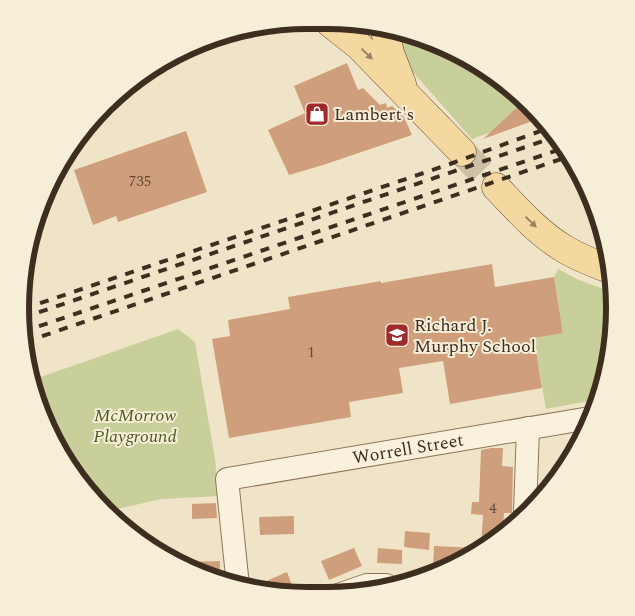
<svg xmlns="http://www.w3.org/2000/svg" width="635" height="616" font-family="Spectral,serif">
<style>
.green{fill:#c9cf9b}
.building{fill:#cf9f7d}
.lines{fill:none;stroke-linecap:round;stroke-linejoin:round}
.major-tunnel{stroke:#ccc0a6;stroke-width:28;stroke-dasharray:28 14;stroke-linecap:butt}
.minor-casing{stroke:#8d765c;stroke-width:24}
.major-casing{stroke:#5b4430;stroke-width:29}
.minor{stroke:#faf1dc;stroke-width:22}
.major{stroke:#f3d9a0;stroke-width:28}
.rail{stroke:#3d2e20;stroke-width:4;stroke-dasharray:9 9;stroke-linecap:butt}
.oneway{fill:#988460}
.labels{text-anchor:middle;stroke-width:4;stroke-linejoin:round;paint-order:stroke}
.number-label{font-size:15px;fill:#624a37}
.poi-label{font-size:18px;fill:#3d2e20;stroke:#f7eed8;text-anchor:start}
.park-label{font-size:18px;font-style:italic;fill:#4d5a26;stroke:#f7eed8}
.street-label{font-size:18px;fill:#3d2e20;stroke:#f7eed8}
.rim{fill:none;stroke:#3d2e20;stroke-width:6}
</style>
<rect width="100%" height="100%" fill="#f0e4c8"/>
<g class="green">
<polygon points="394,32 420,35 517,92 536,116 472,139 411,70"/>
<polygon points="558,269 579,280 614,293 600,399 546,409 534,338 563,332 554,277"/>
<polygon points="178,329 195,342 215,459 219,496 162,499 108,511 50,436 35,379"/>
</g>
<g class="building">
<polygon points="347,63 358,90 363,88 380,105 386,103 387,108 392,106 404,117 412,135 323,165 289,175 268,130 305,113 294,86"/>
<polygon points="524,101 538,119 483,139"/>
<polygon points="186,131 207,192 118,222 116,216 93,225 74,170"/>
<polygon points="492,264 495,287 554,277 563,333 534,338 542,388 450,404 443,361 399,368 403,393 349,402 351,417 229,438 212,339 230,336 228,320 290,309 288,297 381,281 381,283"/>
<polygon points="491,448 503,448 502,466 513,467 512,513 504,513 503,529 481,546 483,515 471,514 472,502 479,502 481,450"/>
<polygon points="216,503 217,518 192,519 192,504"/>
<polygon points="294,516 294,534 260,535 259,517"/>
<polygon points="405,531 430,533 429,550 404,547"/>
<polygon points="434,546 478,548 455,566 445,569 433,568"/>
<polygon points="354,548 362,566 329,580 321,561"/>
<polygon points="378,548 402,550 402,564 377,563"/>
<polygon points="220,561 220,576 209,577 183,562"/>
<polygon points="287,572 293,588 280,594 269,593 264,582"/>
</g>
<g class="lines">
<polyline class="major-tunnel" points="462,152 496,187"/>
<g class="minor-casing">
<g id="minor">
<polyline points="525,512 528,428"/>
<path id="s1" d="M238 586 227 479 590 418"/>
<polyline points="338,595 367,585 386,585"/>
</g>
</g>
<g class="major-casing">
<g id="major">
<polyline points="330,23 359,46 462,152"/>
<polyline points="385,31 390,53 402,84"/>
<path d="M496 187C517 209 537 232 563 248 577 257 593 263 609 269"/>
</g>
</g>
<use href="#minor" class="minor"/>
<use href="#major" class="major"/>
<g class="rail">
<polyline points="23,309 450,164 546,129"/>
<polyline points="22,318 552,138"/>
<polyline points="22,332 561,149"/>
<polyline points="25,342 567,157"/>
</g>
</g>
<defs><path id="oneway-solid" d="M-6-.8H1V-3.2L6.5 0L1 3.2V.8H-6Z" transform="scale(1.25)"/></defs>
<g class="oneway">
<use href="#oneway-solid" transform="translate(367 54) rotate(44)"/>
<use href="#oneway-solid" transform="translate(531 222) rotate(44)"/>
</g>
<defs>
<g id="shop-square" transform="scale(1.25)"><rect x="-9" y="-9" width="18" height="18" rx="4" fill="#9e2a2b" stroke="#f7eed8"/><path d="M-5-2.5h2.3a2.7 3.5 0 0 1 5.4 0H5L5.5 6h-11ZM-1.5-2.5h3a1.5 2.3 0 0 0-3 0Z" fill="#fff"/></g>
<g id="school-square" transform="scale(1.25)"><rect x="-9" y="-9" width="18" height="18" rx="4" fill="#9e2a2b" stroke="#f7eed8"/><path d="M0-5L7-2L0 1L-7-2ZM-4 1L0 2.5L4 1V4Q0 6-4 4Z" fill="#fff"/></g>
</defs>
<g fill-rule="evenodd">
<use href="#shop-square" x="317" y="114"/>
<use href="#school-square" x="397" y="335"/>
</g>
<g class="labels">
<g class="number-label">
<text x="140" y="186">735</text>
<text x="311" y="357">1</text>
<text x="493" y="513">4</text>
</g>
<g class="poi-label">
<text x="334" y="120">Lambert's</text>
<text x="414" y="331">Richard J.<tspan x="414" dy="21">Murphy School</tspan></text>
</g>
<g class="park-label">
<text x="135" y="421">McMorrow<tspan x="135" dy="21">Playground</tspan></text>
</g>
<g class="street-label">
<text dy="6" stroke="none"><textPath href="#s1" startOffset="291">Worrell Street</textPath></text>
</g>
</g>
<path d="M0 0H635V616H0ZM308 29H327A279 279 0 0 1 606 308V308A279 279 0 0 1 327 587H308A279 279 0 0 1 29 308V308A279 279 0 0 1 308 29Z" fill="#f7eed8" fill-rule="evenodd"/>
<path class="rim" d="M308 29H327A279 279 0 0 1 606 308V308A279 279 0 0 1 327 587H308A279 279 0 0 1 29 308V308A279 279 0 0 1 308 29Z"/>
</svg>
